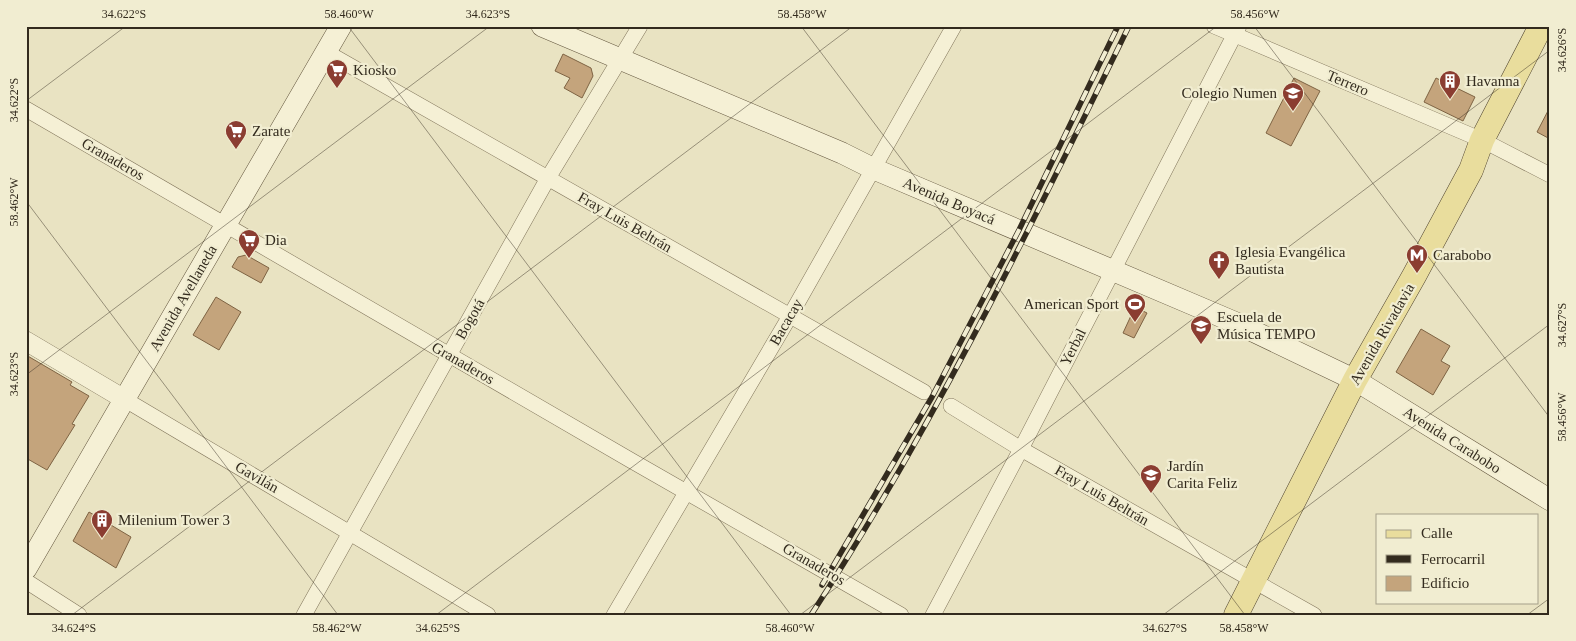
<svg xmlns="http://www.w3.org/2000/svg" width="1576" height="641" font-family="'Times New Roman',serif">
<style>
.building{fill:#c4a47c;stroke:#7e6343}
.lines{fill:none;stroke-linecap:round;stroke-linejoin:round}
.minor-casing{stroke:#81755b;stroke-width:16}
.tertiary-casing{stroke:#81755b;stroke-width:20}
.secondary-casing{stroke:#63563e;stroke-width:22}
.primary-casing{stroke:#4f432f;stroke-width:25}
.minor{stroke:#f5f0d5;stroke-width:15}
.tertiary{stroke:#f5f0d5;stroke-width:19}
.secondary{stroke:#f5f0d5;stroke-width:21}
.primary{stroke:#e9dd9d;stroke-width:24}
.rail-casing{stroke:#332b1e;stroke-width:5.5}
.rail{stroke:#f1edd1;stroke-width:4;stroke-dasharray:11;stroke-linecap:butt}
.ticks{fill:none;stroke:#332b1e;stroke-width:1;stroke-opacity:0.45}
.labels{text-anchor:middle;stroke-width:4.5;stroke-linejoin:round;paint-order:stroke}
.poi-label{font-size:15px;fill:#332b1e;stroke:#f1edd1;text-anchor:start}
.street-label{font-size:15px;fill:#332b1e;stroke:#f1edd1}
.neatline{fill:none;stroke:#332b1e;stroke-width:2}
.ticks-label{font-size:12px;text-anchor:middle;fill:#332b1e}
</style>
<rect width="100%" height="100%" fill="#e9e3c2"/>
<g class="building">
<polygon points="563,54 591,68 593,76 582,98 564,88 570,78 555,71"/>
<polygon points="1294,78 1320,91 1291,146 1266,133"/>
<polygon points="1436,78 1475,97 1463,121 1424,102"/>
<polygon points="1550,107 1550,139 1537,132"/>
<polygon points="246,255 269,268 261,283 232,267 238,257"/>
<polygon points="216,297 241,312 219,350 193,335"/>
<polygon points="1135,307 1147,313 1134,338 1123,333"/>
<polygon points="1421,329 1450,346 1441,361 1450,366 1433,395 1396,372"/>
<polygon points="26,355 72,382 70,385 89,396 72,424 75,425 47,470 26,458"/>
<polygon points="89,512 131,537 116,568 73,541"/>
</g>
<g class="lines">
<g class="minor-casing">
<g id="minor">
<polyline points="1214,26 1482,140 1550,175"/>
<polyline points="326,52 924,392"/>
<polyline points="26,109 632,461 901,615"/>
<polyline points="124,399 488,615"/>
<polyline points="951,406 1021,449 1314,615"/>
<polyline points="26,581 79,615"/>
<polyline points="304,615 548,178 640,26"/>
<polyline points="614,615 790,316 954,26"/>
<polyline points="933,615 1021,449 1239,26"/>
</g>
</g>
<g class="tertiary-casing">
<polyline id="tertiary" points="26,341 124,399"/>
</g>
<g class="secondary-casing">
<g id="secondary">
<polyline points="542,26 842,153 874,169 1234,322 1355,380 1550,500"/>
<polyline points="26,569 341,26"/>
</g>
</g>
<g class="primary-casing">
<polyline id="primary" points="1236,615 1355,380 1414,276 1471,170 1482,140 1541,26"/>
</g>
<use href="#minor" class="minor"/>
<use href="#tertiary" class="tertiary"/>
<use href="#secondary" class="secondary"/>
<use href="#primary" class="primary"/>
<g class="rail-casing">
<g id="rail">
<polyline points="822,585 932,397 1019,230 1118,26"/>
<path d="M811 615C933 428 1031 226 1129 26"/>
</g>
</g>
<use href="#rail" class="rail"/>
</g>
<path class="ticks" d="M348 26 791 615M801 26 1245 615M1254 26 1550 418M26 101 126 26M26 201 338 615M26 375 490 26M72 615 853 26M436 615 1217 26M800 615 1550 50M1163 615 1550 324M1527 615 1550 598"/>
<defs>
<g id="supermarket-pin" transform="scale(1.125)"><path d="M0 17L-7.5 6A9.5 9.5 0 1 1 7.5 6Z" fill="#8b3d31" stroke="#f1edd1"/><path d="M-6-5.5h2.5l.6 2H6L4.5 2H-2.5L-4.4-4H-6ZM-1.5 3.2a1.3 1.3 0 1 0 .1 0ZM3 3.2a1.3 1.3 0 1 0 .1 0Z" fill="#fff"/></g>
<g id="building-pin" transform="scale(1.125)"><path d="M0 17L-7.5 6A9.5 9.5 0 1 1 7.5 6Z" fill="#8b3d31" stroke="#f1edd1"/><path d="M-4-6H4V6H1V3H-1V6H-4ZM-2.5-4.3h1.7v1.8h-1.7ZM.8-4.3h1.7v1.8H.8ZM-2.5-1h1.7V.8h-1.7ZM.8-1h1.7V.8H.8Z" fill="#fff"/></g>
<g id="school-pin" transform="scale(1.125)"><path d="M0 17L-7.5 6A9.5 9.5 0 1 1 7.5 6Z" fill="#8b3d31" stroke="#f1edd1"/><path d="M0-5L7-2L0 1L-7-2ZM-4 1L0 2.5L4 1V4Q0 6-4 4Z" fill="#fff"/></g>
<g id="metro-pin" transform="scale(1.125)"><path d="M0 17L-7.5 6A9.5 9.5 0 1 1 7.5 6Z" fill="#8b3d31" stroke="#f1edd1"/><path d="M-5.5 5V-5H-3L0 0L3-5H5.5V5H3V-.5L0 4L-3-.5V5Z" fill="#fff"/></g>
<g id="church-pin" transform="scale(1.125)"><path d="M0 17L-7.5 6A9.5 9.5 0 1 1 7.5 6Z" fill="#8b3d31" stroke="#f1edd1"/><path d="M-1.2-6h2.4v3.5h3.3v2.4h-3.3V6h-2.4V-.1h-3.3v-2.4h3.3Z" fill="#fff"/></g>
<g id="stadium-pin" transform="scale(1.125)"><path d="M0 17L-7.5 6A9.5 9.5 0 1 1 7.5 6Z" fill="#8b3d31" stroke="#f1edd1"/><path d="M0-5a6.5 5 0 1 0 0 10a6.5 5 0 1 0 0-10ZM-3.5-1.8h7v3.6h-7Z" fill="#fff"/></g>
<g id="university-pin" transform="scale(1.125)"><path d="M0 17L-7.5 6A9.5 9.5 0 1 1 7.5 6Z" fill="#8b3d31" stroke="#f1edd1"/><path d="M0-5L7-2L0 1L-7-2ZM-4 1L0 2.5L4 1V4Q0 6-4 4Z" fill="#fff"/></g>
</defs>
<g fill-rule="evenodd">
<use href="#supermarket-pin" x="337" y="70"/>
<use href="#building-pin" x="1450" y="81"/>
<use href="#school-pin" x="1293" y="93"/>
<use href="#supermarket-pin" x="236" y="131"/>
<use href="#supermarket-pin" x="249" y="240"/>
<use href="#metro-pin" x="1417" y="255"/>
<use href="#church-pin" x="1219" y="261"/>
<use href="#stadium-pin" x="1135" y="304"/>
<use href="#university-pin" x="1201" y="326"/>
<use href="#school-pin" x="1151" y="475"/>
<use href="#building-pin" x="102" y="520"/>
</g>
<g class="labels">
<g class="poi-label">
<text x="353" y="75">Kiosko</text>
<text x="1466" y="86">Havanna</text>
<text x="1277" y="98" text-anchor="end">Colegio Numen</text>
<text x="252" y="136">Zarate</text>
<text x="265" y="245">Dia</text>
<text x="1235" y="257">Iglesia Evangélica<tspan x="1235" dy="17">Bautista</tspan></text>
<text x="1433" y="260">Carabobo</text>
<text x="1119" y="309" text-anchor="end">American Sport</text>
<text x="1217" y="322">Escuela de<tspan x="1217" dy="17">Música TEMPO</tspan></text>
<text x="1167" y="471">Jardín<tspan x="1167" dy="17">Carita Feliz</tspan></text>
<text x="118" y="525">Milenium Tower 3</text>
</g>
<g class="street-label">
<text transform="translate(1348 83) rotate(23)" y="5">Terrero</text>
<text transform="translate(113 159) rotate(30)" y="5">Granaderos</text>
<text transform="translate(949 201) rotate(23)" y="5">Avenida Boyacá</text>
<text transform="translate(625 222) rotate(30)" y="5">Fray Luis Beltrán</text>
<text transform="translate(183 298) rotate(-60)" y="5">Avenida Avellaneda</text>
<text transform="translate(470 319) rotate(-61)" y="5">Bogotá</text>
<text transform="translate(786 322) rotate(-60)" y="5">Bacacay</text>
<text transform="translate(1382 334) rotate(-60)" y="5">Avenida Rivadavia</text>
<text transform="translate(1073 347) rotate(-63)" y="5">Yerbal</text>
<text transform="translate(463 363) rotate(30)" y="5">Granaderos</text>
<text transform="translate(1452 440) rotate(32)" y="5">Avenida Carabobo</text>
<text transform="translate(257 477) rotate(30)" y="5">Gavilán</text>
<text transform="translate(1102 495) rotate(30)" y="5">Fray Luis Beltrán</text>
<text transform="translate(814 564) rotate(30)" y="5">Granaderos</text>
</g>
</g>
<rect width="1576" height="641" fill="none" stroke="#f1edd1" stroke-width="55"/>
<rect x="1376" y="514" width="162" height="90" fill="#f1edd1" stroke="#a59f89"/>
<rect x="1386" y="530" width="25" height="8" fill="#e9dd9d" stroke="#a59f89"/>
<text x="1421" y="538" font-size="15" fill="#332b1e">Calle</text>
<rect x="1386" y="555" width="25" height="8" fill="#332b1e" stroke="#a59f89"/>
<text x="1421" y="564" font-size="15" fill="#332b1e">Ferrocarril</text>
<rect x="1386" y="576" width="25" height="15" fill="#c4a47c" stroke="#a59f89"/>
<text x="1421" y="588" font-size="15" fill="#332b1e">Edificio</text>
<rect x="28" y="28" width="1520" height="586" class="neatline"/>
<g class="ticks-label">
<text x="124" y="18">34.622°S</text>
<text x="349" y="18">58.460°W</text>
<text x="488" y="18">34.623°S</text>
<text x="802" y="18">58.458°W</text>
<text x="1255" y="18">58.456°W</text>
<text transform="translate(1562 50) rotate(-90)" y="4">34.626°S</text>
<text transform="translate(14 100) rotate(-90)" y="4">34.622°S</text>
<text transform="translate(14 202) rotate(-90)" y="4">58.462°W</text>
<text transform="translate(1562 325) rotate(-90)" y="4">34.627°S</text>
<text transform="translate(14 374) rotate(-90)" y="4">34.623°S</text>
<text transform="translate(1562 417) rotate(-90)" y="4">58.456°W</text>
<text x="74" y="632">34.624°S</text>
<text x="337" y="632">58.462°W</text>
<text x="438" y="632">34.625°S</text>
<text x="790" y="632">58.460°W</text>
<text x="1165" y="632">34.627°S</text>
<text x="1244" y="632">58.458°W</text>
</g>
</svg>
